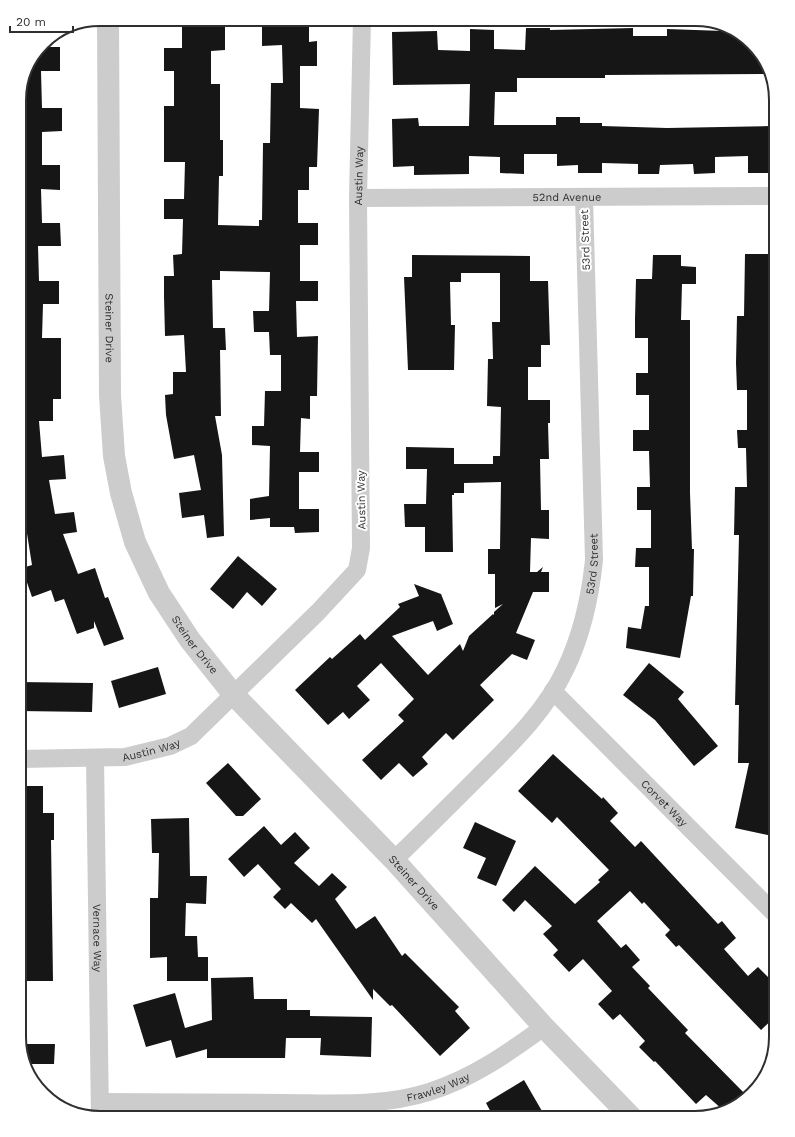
<svg xmlns="http://www.w3.org/2000/svg" width="795" height="1137" font-family="'Work Sans',sans-serif">
<style>
.building{fill:#161616}
.lines{fill:none;stroke-linecap:round;stroke-linejoin:round}
.minor{stroke:#ccc;stroke-width:18}
.tertiary{stroke:#ccc;stroke-width:22}
.labels{text-anchor:middle;stroke-width:4;stroke-linejoin:round;paint-order:stroke}
.street-label{font-size:11px;fill:#2f2f2f;stroke:#fff}
.rim{fill:none;stroke:#2f2f2f;stroke-width:2}
</style>
<rect width="100%" height="100%" fill="#fff"/>
<g class="building">
<polygon points="309,19 309,42 317,41 317,66 300,66 300,108 319,109 317,167 309,167 309,190 298,190 298,223 318,223 318,245 300,245 300,281 318,281 318,301 296,301 297,337 318,336 317,396 310,396 310,419 301,418 300,452 319,452 319,472 299,472 299,509 319,509 319,532 295,533 294,527 270,527 270,518 250,520 250,499 269,496 270,446 252,445 252,426 264,426 265,391 281,391 281,355 270,355 269,332 254,332 253,311 269,311 270,272 220,271 220,280 212,280 213,328 225,328 226,350 220,350 221,416 215,416 222,455 224,536 207,538 204,515 182,518 179,493 201,490 194,455 174,459 166,415 165,395 173,394 173,372 186,372 184,335 165,336 164,297 164,276 174,276 173,255 182,254 183,219 164,219 164,199 184,199 185,162 164,162 164,106 174,106 174,71 164,71 164,48 182,48 182,22 225,22 225,50 211,51 211,84 220,84 220,140 223,140 223,176 219,176 218,225 259,226 259,220 262,220 263,143 270,143 271,83 283,83 282,45 262,46 262,20"/>
<polygon points="722,26 736,30 765,59 769,74 605,75 605,78 517,78 517,92 495,92 494,125 556,125 556,117 580,117 580,123 602,123 602,126 667,128 771,126 772,173 748,173 748,156 715,157 715,173 694,174 693,164 660,165 659,174 638,174 638,164 602,163 602,173 578,173 578,165 557,166 557,154 524,154 524,174 500,173 500,157 469,156 469,174 414,175 414,166 393,167 392,119 418,118 419,126 469,126 470,84 393,85 392,32 437,31 438,50 470,51 470,29 494,30 494,49 525,50 526,28 550,28 550,30 633,28 633,36 667,36 667,29 723,31"/>
<polygon points="41,47 60,47 60,71 41,71 42,108 62,108 62,131 42,132 42,165 60,165 60,190 41,189 42,223 60,223 61,246 38,246 39,281 59,281 59,304 43,304 42,338 61,338 61,399 53,399 53,421 39,421 42,457 64,455 66,479 49,480 55,514 74,512 77,532 63,534 78,574 95,568 105,598 108,597 124,639 104,646 94,621 94,628 77,634 64,599 55,602 51,590 32,597 22,568 32,565 19,483 19,95 27,64"/>
<polygon points="745,254 774,254 774,272 776,272 776,818 772,836 735,828 749,763 738,763 739,705 735,705 739,535 734,535 735,487 747,487 746,448 738,448 737,430 747,430 747,390 737,390 736,363 737,316 744,316"/>
<polygon points="412,255 530,256 530,281 548,281 550,345 541,345 541,367 528,367 528,400 550,400 550,423 548,423 549,459 540,459 541,510 549,510 549,539 531,538 530,572 537,572 543,567 541,572 549,572 549,592 533,592 516,633 535,640 527,660 512,654 480,685 494,700 453,740 446,733 422,757 428,764 413,777 399,763 381,780 362,760 404,721 398,715 414,699 381,663 357,686 370,700 349,719 343,712 328,725 295,690 330,657 332,659 360,634 365,640 400,607 398,604 419,596 414,584 441,594 453,624 437,631 433,621 392,636 428,675 460,644 463,651 469,636 493,614 494,615 494,612 503,604 495,608 495,574 488,574 488,549 500,549 501,482 464,483 464,493 454,493 454,495 452,495 453,552 425,552 425,527 405,527 404,504 426,504 427,469 406,469 406,447 454,448 454,464 493,464 493,456 500,456 501,407 487,406 488,359 493,359 492,322 500,322 500,273 461,273 461,282 450,282 451,325 455,325 454,370 408,370 404,277 412,277"/>
<polygon points="653,255 681,255 681,266 696,267 696,284 682,284 681,320 690,320 690,493 692,549 694,549 693,596 691,596 680,658 626,648 628,627 641,629 645,606 649,606 649,567 635,567 636,548 651,548 651,510 637,510 637,487 650,487 649,451 633,451 633,430 649,430 649,395 636,395 636,373 648,373 648,338 635,338 635,319 636,279 652,279"/>
<polygon points="238,556 277,589 262,606 247,592 233,609 210,589"/>
<polygon points="649,663 684,692 678,699 718,746 694,766 655,720 623,695"/>
<polygon points="158,667 166,694 119,708 111,681"/>
<polygon points="19,682 93,683 92,712 19,711"/>
<polygon points="553,754 602,799 603,797 618,813 610,821 635,847 641,841 718,924 722,921 736,938 724,949 748,976 758,967 776,985 776,1016 761,1030 679,945 676,947 665,935 670,930 644,902 642,904 630,891 597,921 621,948 626,944 640,960 632,967 650,986 648,988 688,1030 685,1033 747,1096 736,1107 723,1110 706,1095 696,1104 655,1061 654,1062 639,1047 645,1041 620,1014 613,1020 598,1004 612,991 583,959 569,972 553,955 558,950 543,934 552,926 525,900 514,912 502,900 535,866 575,904 600,882 598,880 609,870 557,817 552,823 518,791"/>
<polygon points="228,763 261,799 243,816 236,816 206,783"/>
<polygon points="19,786 43,786 43,813 54,813 54,840 51,840 53,981 19,981"/>
<polygon points="189,818 190,876 207,876 206,904 186,903 185,936 197,936 198,957 208,957 208,981 167,981 167,957 150,958 150,898 158,898 159,853 152,853 151,819"/>
<polygon points="475,822 516,841 496,886 477,878 486,858 463,848"/>
<polygon points="264,826 281,845 295,832 310,848 294,863 319,886 332,873 347,887 335,899 356,929 375,916 402,956 405,953 459,1007 455,1011 470,1028 440,1056 392,1005 390,1006 373,989 373,1000 316,919 312,923 291,903 285,909 273,897 281,889 258,864 244,877 228,859"/>
<polygon points="253,977 254,999 287,999 287,1010 310,1010 310,1016 372,1017 371,1057 320,1055 321,1038 286,1038 285,1058 207,1058 207,1049 176,1058 171,1040 146,1047 133,1005 175,993 185,1028 212,1020 211,978"/>
<polygon points="21,1044 55,1044 54,1064 26,1064"/>
<polygon points="524,1080 546,1118 494,1118 486,1103"/>
</g>
<g class="lines">
<g class="minor">
<path id="s1" d="M358 198 776 196"/>
<path id="s2" d="M553 691 776 915"/>
<path id="s3" d="M95 758 100 1118"/>
<path id="s4" d="M19 759 125 757 170 746 191 736 318 612 357 570 361 548 358 198 362 19"/>
<path id="s5" d="M394 860C422 833 450 805 478 777 510 745 545 712 565 670 582 635 590 599 594 560L584 197"/>
<path id="s6" d="M100 1102C161 1102 221 1103 282 1103 331 1103 382 1107 429 1092 473 1078 508 1053 544 1027"/>
</g>
<path class="tertiary" id="s7" d="M108 19 110 395 114 456 121 493 135 542 159 593 190 640 233 694 394 860 544 1027 632 1118"/>
</g>
<g class="labels">
<g class="street-label">
<text dy="4" stroke="none"><textPath href="#s4" startOffset="805">Austin Way</textPath></text>
<text dy="4" stroke="none"><textPath href="#s1" startOffset="209">52nd Avenue</textPath></text>
<text transform="translate(585 240) rotate(-92)" y="4">53rd Street</text>
<text dy="4" stroke="none"><textPath href="#s7" startOffset="309">Steiner Drive</textPath></text>
<text transform="translate(361 500) rotate(-91)" y="4">Austin Way</text>
<text dy="4" stroke="none"><textPath href="#s5" startOffset="367">53rd Street</textPath></text>
<text dy="4" stroke="none"><textPath href="#s7" startOffset="645">Steiner Drive</textPath></text>
<text dy="4" stroke="none"><textPath href="#s4" startOffset="133">Austin Way</textPath></text>
<text dy="4" stroke="none"><textPath href="#s2" startOffset="158">Corvet Way</textPath></text>
<text dy="4" stroke="none"><textPath href="#s7" startOffset="969">Steiner Drive</textPath></text>
<text dy="4" stroke="none"><textPath href="#s3" startOffset="180">Vernace Way</textPath></text>
<text dy="4" stroke="none"><textPath href="#s6" startOffset="340">Frawley Way</textPath></text>
</g>
</g>
<path d="M0 0H795V1137H0ZM100 26H695A74 74 0 0 1 769 100V1037A74 74 0 0 1 695 1111H100A74 74 0 0 1 26 1037V100A74 74 0 0 1 100 26Z" fill="#fff" fill-rule="evenodd"/>
<path class="rim" d="M100 26H695A74 74 0 0 1 769 100V1037A74 74 0 0 1 695 1111H100A74 74 0 0 1 26 1037V100A74 74 0 0 1 100 26Z"/>
<path d="M10 26v6h63v-6" fill="none" stroke="#2f2f2f" stroke-width="2"/>
<text x="16" y="26" font-size="12" fill="#2f2f2f" stroke="#ffffff" stroke-width="3" paint-order="stroke">20 m</text>
</svg>
